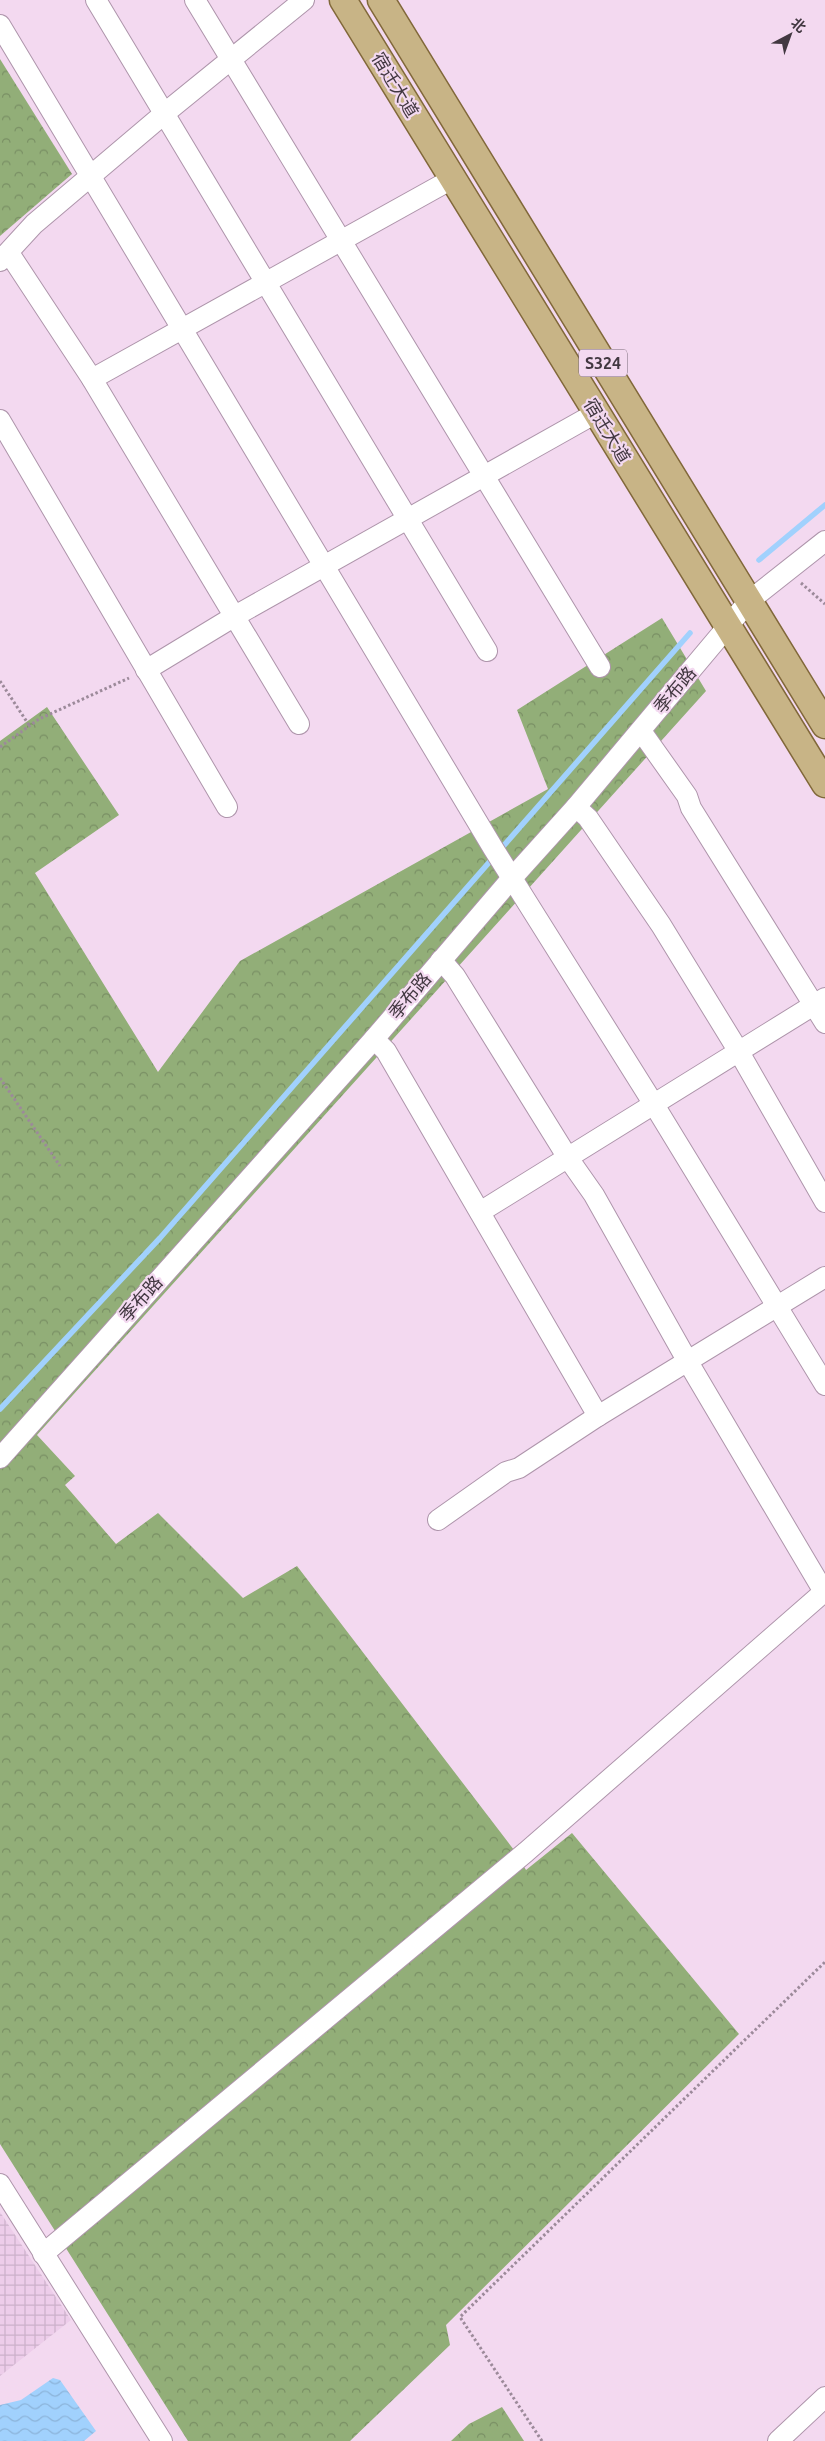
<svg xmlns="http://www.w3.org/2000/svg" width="825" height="2441" font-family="Ubuntu,'Noto Sans SC',sans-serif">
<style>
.industrial{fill:url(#industrial-grid)}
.forest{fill:url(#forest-crowns)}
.water{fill:url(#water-waves)}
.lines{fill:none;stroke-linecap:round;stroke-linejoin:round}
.stream{stroke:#a1d1fd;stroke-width:5.5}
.minor-casing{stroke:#ae95ab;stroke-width:22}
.major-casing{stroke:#81683a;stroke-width:29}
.path{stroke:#9c8a9a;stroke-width:3;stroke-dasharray:2.5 2.5;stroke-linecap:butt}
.minor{stroke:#fff;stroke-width:20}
.major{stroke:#c8b486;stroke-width:26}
.labels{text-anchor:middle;stroke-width:4.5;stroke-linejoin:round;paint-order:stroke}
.shield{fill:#f3d9f0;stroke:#776876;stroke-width:1}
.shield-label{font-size:16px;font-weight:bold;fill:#423841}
.street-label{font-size:18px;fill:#423841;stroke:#f3d9f0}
</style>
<defs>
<pattern id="industrial-grid" width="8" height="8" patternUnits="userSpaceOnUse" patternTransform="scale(1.25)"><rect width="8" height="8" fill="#edcdea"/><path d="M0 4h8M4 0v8" fill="none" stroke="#ccb1ca"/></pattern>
<pattern id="forest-crowns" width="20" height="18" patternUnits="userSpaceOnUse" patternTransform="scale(1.25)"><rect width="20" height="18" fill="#92ae78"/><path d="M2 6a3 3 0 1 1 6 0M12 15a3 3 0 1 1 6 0" fill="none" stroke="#798f64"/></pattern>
<pattern id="water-waves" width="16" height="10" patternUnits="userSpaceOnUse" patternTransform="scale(1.25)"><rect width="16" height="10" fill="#a1d1fd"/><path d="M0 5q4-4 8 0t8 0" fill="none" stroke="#8cb4da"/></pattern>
</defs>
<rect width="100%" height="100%" fill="#f3d9f0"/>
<polygon class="industrial" points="0,2212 71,2320 0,2376"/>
<g class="forest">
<polygon points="0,59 72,174 0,236"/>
<polygon points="662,618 706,691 37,1435 75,1476 65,1485 116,1544 158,1513 243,1598 297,1566 514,1850 526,1870 572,1833 739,2034 446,2325 450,2345 350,2441 188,2441 0,2144 0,741 47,707 119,815 35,873 158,1072 240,961 548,789 517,710"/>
<polygon points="502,2407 524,2441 451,2441 469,2424"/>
</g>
<polygon class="water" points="53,2378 60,2380 96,2431 84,2441 0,2441 0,2405 21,2400"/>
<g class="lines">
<g class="stream">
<polyline points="759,560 825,505"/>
<polyline points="0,1409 160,1238 690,633"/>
</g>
<g class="minor-casing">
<g id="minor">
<polyline points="96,0 487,651"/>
<polyline points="195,0 600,667"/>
<polyline points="0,25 493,848 653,1103 825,1385"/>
<polyline points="9,253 92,379 299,724"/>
<polyline points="0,261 34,224 165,113 304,0"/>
<polyline points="92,379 452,179"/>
<polyline points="0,420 227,807"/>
<polyline points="146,670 235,616 596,413"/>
<polyline points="641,731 687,796 691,808 825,1023"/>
<polyline points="576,807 588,818 661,925 739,1052 825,1202"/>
<polyline points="441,960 455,976 568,1158 594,1195 688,1362 824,1592"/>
<polyline points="374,1039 386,1051 598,1416"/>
<polyline points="480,1212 825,998"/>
<polyline points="0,1458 374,1039 512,878 576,807 749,601 825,541"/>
<polyline points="438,1520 506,1472 519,1468 598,1416 825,1277"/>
<polyline points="0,2184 162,2441"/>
<polyline points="43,2254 526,1852 825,1591"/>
<polyline points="778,2441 825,2397"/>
</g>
</g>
<g class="major-casing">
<g id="major">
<polyline points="343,0 825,784"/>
<polyline points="381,0 825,725"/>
</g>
</g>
<g class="path">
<polyline points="801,583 825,604"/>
<polyline points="0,681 29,725"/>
<polyline points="0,747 39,719 129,678"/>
<polyline points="0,1078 60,1166"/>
<polyline points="542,2441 460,2317 825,1962"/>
</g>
<use href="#minor" class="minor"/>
<use href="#major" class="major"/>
</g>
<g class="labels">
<rect class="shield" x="579" y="349.5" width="48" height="27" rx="4"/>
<g class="shield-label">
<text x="603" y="369">S324</text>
</g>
<g class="street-label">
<text transform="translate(395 85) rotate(59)" y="6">宿迁大道</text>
<text transform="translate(607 431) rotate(59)" y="6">宿迁大道</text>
<text transform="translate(675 690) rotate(-50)" y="6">季布路</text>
<text transform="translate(410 996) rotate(-50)" y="6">季布路</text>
<text transform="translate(141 1299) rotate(-48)" y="6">季布路</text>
</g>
</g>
<g transform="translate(790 35) rotate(41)" stroke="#f3d9f0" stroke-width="4" paint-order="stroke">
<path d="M0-4L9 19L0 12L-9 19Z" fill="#423841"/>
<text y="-8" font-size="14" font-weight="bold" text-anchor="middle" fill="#423841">北</text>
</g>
</svg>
